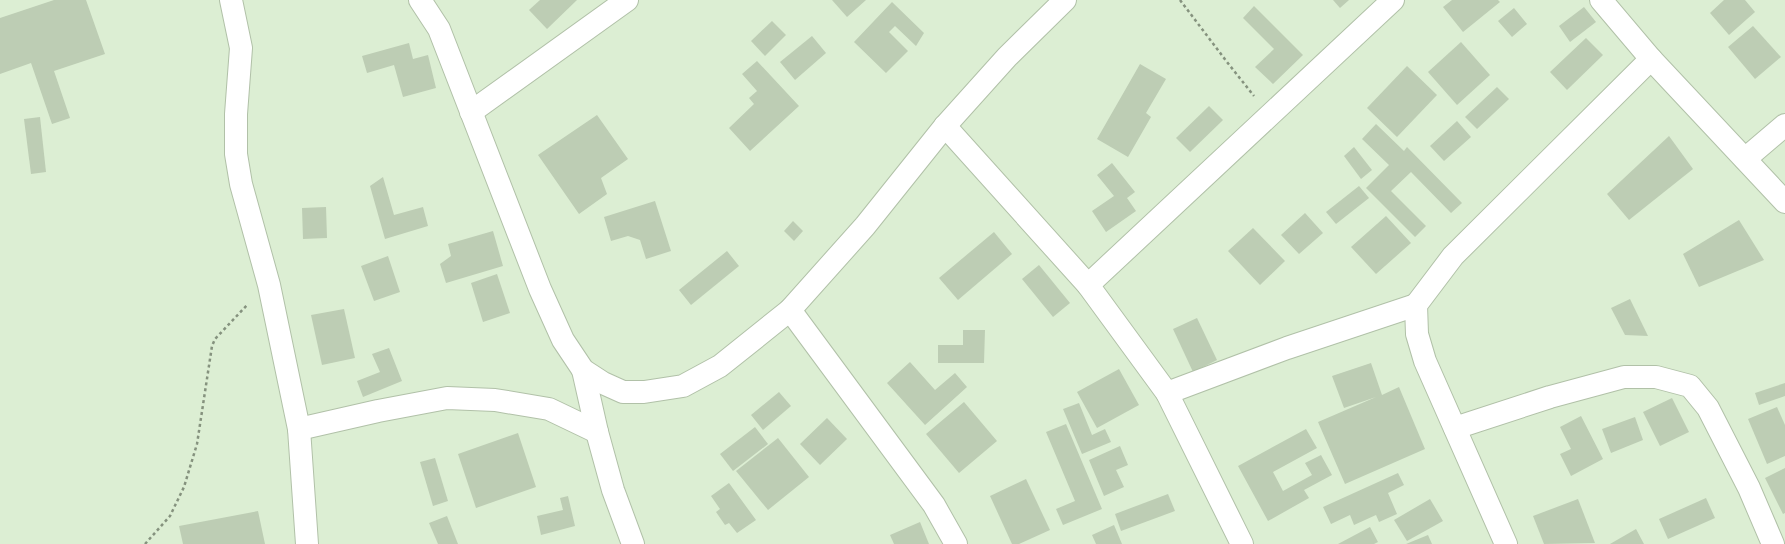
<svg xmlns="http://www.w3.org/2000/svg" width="1785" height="544" font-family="'Open Sans',sans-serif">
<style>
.building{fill:#bdcdb4}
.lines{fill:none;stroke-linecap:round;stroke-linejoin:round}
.street-casing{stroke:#b1c1a8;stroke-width:24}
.path{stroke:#85927e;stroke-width:2.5;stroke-dasharray:3 3;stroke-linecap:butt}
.street{stroke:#fff;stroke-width:22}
</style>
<rect width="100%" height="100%" fill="#dceed3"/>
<g class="building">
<polygon points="54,0 86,0 105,54 54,71 70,118 52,124 31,63 0,74 0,18"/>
<polygon points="540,0 577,0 547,29 529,10"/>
<polygon points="832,0 866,0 847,17"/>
<polygon points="1333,0 1349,0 1340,8"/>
<polygon points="1452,0 1498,0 1500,2 1463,32 1443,7"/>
<polygon points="1724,0 1745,0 1755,12 1729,35 1710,13"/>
<polygon points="892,2 924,33 916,46 895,26 889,32 908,51 886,73 854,42"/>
<polygon points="1254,6 1303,55 1273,84 1255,67 1274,49 1243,18"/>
<polygon points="1584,7 1596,22 1570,42 1559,26"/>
<polygon points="1514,8 1527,24 1512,37 1498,21"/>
<polygon points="772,21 786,35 765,56 751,41"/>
<polygon points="1753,26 1781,57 1755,79 1728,47"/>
<polygon points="812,36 826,53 795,80 780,62"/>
<polygon points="1586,38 1603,55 1567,90 1550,72"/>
<polygon points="1461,42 1490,75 1457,105 1428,72"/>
<polygon points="409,43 413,59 428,55 436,88 403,97 394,65 367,73 362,56"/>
<polygon points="757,61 799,106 750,151 729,128 754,104 749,98 757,91 742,74"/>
<polygon points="1140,64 1166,79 1146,113 1151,117 1128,157 1097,139"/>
<polygon points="1407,66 1437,95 1397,137 1367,108"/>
<polygon points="1497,87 1509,99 1477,129 1465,117"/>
<polygon points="1209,106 1223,120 1190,152 1176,138"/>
<polygon points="597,115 628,159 601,178 607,194 579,214 538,155"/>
<polygon points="40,117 46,172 31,174 24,119"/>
<polygon points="1457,121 1471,137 1444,161 1430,146"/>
<polygon points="1376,124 1404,151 1407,147 1462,203 1451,213 1411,172 1391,191 1426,226 1415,237 1366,188 1389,165 1362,139"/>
<polygon points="1669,136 1693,169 1629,220 1607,194"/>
<polygon points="1354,147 1372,170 1361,179 1344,156"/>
<polygon points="1112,163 1135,192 1127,198 1136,211 1106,232 1092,211 1114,196 1097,175"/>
<polygon points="383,177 394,215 423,207 428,226 385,239 370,186"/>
<polygon points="1359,186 1369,198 1336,224 1326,212"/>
<polygon points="655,201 671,251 646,259 640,240 628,236 611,241 604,217"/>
<polygon points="326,207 327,238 303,239 302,208"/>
<polygon points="1305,213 1323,233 1299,254 1281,235"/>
<polygon points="1386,216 1411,243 1376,274 1351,247"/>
<polygon points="1739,220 1764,260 1699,287 1683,254"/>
<polygon points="793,221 803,231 794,241 784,231"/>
<polygon points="1253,228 1285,261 1260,285 1228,251"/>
<polygon points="493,231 503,266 446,283 440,264 451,256 448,244"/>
<polygon points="994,232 1012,254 958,300 939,278"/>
<polygon points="727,251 739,266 691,305 679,290"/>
<polygon points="388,256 400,292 374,301 361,266"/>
<polygon points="1039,265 1070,303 1053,317 1022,279"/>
<polygon points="497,274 510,313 483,322 471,283"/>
<polygon points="1630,299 1648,336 1625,335 1611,308"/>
<polygon points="344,309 355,358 322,365 311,315"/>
<polygon points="1197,318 1217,360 1193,372 1173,329"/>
<polygon points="963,330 985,330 984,363 938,363 938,345 963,345"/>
<polygon points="389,348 402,381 363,397 357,381 380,372 372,354"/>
<polygon points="910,362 935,390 955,373 967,387 925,425 887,383"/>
<polygon points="1371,363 1382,395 1399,387 1425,449 1345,484 1318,422 1376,397 1344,408 1332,376"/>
<polygon points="1119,369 1139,405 1097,428 1077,392"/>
<polygon points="1785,383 1785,396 1759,405 1755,393"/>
<polygon points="779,392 791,406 763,430 751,415"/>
<polygon points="1672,398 1689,432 1660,446 1643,412"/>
<polygon points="964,402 997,441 959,473 926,434"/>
<polygon points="1079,403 1092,435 1105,429 1111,442 1082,454 1063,409"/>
<polygon points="1777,407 1785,425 1785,456 1767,464 1748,419"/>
<polygon points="1581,416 1603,459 1571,476 1560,454 1571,449 1560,427"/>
<polygon points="1635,417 1643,440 1611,453 1602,429"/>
<polygon points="827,418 847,439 820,465 800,444"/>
<polygon points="1066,424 1102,509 1063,525 1056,509 1075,501 1046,432"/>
<polygon points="755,427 768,444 733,471 720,454"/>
<polygon points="1306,429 1317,448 1273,472 1283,491 1312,475 1305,463 1321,455 1332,475 1304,490 1309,498 1268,521 1238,466"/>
<polygon points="518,433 536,487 476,508 458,454"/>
<polygon points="778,438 809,477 768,510 736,471"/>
<polygon points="1120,446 1128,465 1116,470 1124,487 1104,496 1089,460"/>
<polygon points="435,458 448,501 433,506 420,462"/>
<polygon points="1785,468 1785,513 1783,514 1765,478"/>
<polygon points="1398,473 1404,485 1388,493 1397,514 1379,522 1376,515 1354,525 1350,515 1331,524 1323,507"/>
<polygon points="1026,479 1050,530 1019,544 1012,544 990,496"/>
<polygon points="729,483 756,520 737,533 729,523 725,525 716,512 720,509 711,496"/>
<polygon points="1168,494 1175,511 1121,531 1115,514"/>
<polygon points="568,496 575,526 541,535 537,516 563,510 560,498"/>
<polygon points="1706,498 1715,518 1668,539 1659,519"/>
<polygon points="1430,499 1443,521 1407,541 1394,520"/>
<polygon points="1578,499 1595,543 1544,544 1533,516"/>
<polygon points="258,511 265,544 183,544 179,526"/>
<polygon points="447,516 458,544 438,544 429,523"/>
<polygon points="920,522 929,544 894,544 890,535"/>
<polygon points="1114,525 1122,544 1096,544 1092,535"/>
<polygon points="1370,527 1378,542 1374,544 1338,544"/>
<polygon points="1636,529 1644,544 1610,544"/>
<polygon points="1428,535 1432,544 1406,544"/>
</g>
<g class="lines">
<g class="street-casing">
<g id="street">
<polyline points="231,0 241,48 236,114 236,154 241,184 269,285 299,429 307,544"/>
<polyline points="420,0 439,29 540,289 563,340 583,370 603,383 623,392 644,392 683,386 720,366 790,310 865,226 945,126 1007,57 1065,0"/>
<polyline points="1601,0 1651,59 1785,202"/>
<polyline points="471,112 627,0"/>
<polyline points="945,126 1088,285 1167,393 1242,544"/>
<polyline points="1745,159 1785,125"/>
<polyline points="1088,285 1393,0"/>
<polyline points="790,310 934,505 956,544"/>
<polyline points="583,370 597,432 613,490 633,544"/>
<polyline points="1167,393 1287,348 1416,305"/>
<polyline points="1455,428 1550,397 1624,377 1656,377 1690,386 1708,408 1749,488 1773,544"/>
<polyline points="299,429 378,411 447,398 495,400 549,409 597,432"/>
<polyline points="1506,544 1425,361 1417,334 1416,305 1453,256 1651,59"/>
</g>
</g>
<g class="path">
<polyline points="1180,0 1227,62 1254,96"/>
<polyline points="145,544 170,516 184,487 197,444 212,346 215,339 248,304"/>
</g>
<use href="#street" class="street"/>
</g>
</svg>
